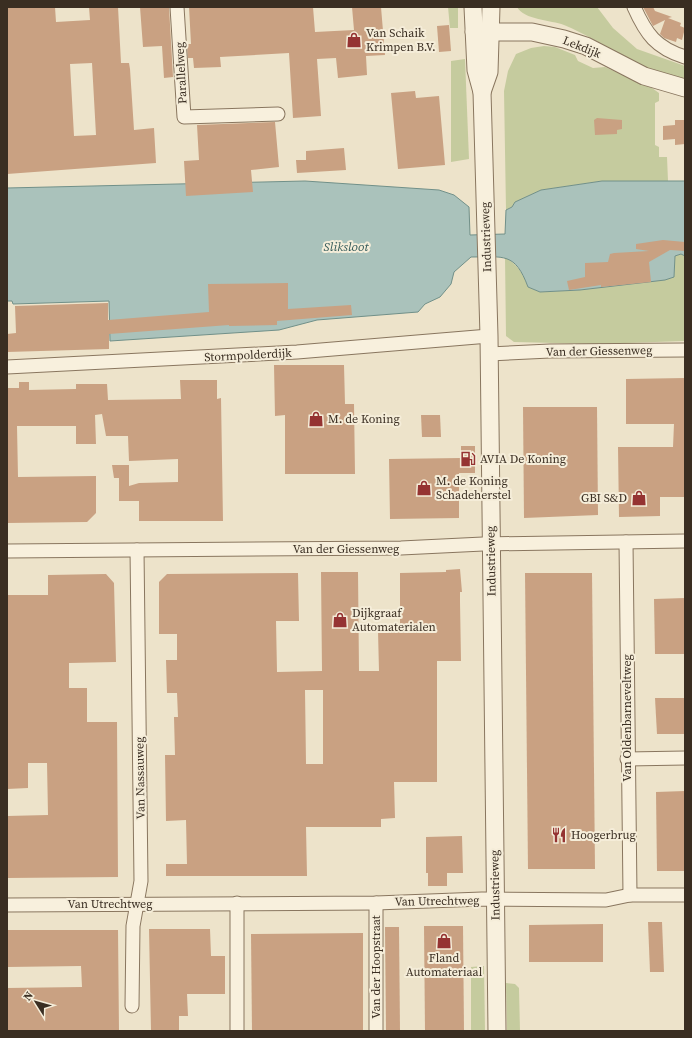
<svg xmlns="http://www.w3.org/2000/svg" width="692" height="1038" font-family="'Source Serif 4',serif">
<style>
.green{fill:#c5cb9e}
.water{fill:#aac2bb;stroke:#719089}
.building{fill:#c9a182;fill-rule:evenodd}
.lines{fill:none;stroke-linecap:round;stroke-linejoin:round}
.minor-casing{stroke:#89765f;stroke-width:15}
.tertiary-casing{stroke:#89765f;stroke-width:19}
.minor{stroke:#f8f0dd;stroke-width:13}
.tertiary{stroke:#f8f0dd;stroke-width:17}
.labels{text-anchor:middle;stroke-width:4;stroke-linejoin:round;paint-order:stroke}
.poi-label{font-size:12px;fill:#3a2e22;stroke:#f5edd9;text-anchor:start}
.street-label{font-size:12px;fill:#3a2e22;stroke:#f5edd9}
.water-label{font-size:13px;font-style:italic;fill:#325958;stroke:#f5edd9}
</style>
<rect width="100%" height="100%" fill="#ede3ca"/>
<g class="green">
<polygon points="448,7 458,7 458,28 450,28"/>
<path d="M517 7H597L613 28 637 49 685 66V82C641 72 605 42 564 25 551 20 524 20 517 7Z"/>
<polygon points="544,46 555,47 575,55 578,61 593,68 605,67 652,88 659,93 659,101 655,103 655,145 659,147 659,157 667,157 668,181 602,181 541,190 515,202 512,207 506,210 504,91 508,71 516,54 531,48"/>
<polygon points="465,59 469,159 451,162 451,61"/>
<path d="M681 254 685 256V341L596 344 514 342 506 336 505 257C518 265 523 273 528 287L540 292 580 290 674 277 675 256Z"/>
<polygon points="484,966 485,1031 471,1031 471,967"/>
<polygon points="506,983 515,984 519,988 520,1031 507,1031"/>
</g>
<path class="water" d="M305 181 439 190 454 195 469 207 470 235 505 234 506 210 512 207 515 202 541 190 602 181H685V256L681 254 675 256 674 277 665 280 580 290 540 292 528 287C515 252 504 257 471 257L454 272 451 284 440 297 425 304 418 312 317 320 279 330 110 341 109 301 13 304 12 301H7V188Z"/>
<g class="building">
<path d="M55 7 56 22 90 20 89 7H118L121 63H129L130 69 134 130 154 128 156 163 7 174V8ZM92 63 96 135 74 136 70 64Z"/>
<polygon points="140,7 169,7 173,77 164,78 162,46 143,47"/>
<polygon points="189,7 313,7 315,32 354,30 352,7 381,7 385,55 366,56 367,75 338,78 336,58 317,59 321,116 293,118 289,53 220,57 221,67 194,68 193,58 188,58 187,44 191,44"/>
<polygon points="643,7 653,7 655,11 672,17 668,18 681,23 680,26 685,28 682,40 677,38 676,42 664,38 660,34 665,20 653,26"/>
<polygon points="449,25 451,51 439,52 437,26"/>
<polygon points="415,91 416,98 439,96 445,165 398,169 391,93"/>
<polygon points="597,118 622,120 622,129 617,130 617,134 595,135 594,120"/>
<polygon points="675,120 685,120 685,144 675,145 675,139 663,140 663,126 675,125"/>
<polygon points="275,122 279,167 251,170 253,192 186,196 184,161 199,160 197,125"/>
<polygon points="344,148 346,170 297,173 296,160 306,160 306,151"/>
<polygon points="663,240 685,242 685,251 670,250 649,262 651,282 601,287 601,285 569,290 567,281 585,277 585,263 608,262 610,254 614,253 649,251 636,249 636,244"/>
<polygon points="288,283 288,309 351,305 352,315 277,321 277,325 229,326 229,325 109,334 109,349 7,352 7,334 16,333 15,306 108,303 108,320 209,312 208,284"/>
<polygon points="274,365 344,365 345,404 354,404 355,474 285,474 285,415 275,416"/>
<polygon points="685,378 685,497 660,497 660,516 619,517 618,447 673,447 674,424 626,424 626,379"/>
<polygon points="180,380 217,380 217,399 221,398 223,521 139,521 139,501 119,501 119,478 114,478 112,465 129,465 129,486 139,483 178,482 178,459 129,461 128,436 106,436 102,414 95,415 96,444 76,444 76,426 17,426 18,477 96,476 96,513 87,522 7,523 7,388 19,388 19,382 29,382 29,390 76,389 76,384 107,384 108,400 181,399"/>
<polygon points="523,407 597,407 598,515 524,518"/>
<polygon points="421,415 440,415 441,437 422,437"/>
<polygon points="461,446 475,446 475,473 459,473 459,518 390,519 389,459 461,458"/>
<path d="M460 569 462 592H460V602L461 661H437V782H394L395 818 381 819V827H306L307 876H166V864H187L186 820 166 821 165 755H175L174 717H178L177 693H167L166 660H177V634H159V582L167 574 298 573 299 621H276L277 672 322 671 321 572H358L359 671H379L378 631H400V573L446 572V570ZM305 690H323V764H306Z"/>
<polygon points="525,573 592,573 595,869 528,869"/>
<polygon points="106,574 114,583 116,662 69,663 69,688 87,688 87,722 117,722 118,877 7,878 7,816 48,815 47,763 28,763 28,788 7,789 7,595 48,595 48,575"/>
<polygon points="685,598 685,654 655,654 654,599"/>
<polygon points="655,698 685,698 685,734 657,734"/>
<polygon points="685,791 685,871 657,871 656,792"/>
<polygon points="462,836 463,873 447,873 447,886 428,886 428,873 426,873 426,837"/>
<polygon points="648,922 662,922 664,972 650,972"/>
<polygon points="603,924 603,962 529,962 529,925"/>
<polygon points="424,926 463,926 464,1031 425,1031"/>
<polygon points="385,927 399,927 400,1031 386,1031"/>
<polygon points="149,929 210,929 211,956 225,956 225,994 187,994 188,1016 179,1016 179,1031 151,1031"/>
<polygon points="7,930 118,930 119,1031 7,1031 7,988 82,987 81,966 7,967"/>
<polygon points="363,933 363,1031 252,1031 251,934"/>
</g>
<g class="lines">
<g class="minor-casing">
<g id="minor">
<polyline points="177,7 184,117 278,114"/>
<path d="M634 7C646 34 656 48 685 57"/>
<polyline points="489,354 550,351 685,350"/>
<polyline points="7,367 297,352 489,336"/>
<polyline points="626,542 630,895"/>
<polyline points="7,551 401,548 483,544 685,541"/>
<polyline points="627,759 685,758"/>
<polyline points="7,905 376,903 482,899 606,900 630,895 685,895"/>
<polyline points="132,1006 133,926 141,881 137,550"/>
<polyline points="237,1031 237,903"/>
<polyline points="376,1031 376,903"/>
</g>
</g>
<g class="tertiary-casing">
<g id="tertiary">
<polyline points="473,7 476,70 482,92 489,336 497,1031"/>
<polyline points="474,32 532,32 564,39 586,46 644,76 685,88"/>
<polyline points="482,92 489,72 491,7"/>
</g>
</g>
<use href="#minor" class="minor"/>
<use href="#tertiary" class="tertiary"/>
</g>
<defs>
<g id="shop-bare" transform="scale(1.2)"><path d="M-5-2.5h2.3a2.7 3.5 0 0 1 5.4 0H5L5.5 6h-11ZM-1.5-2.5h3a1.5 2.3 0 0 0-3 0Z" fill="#953332" stroke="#f5edd9" stroke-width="2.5" paint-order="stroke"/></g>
<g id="fuel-bare" transform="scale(1.2)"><path d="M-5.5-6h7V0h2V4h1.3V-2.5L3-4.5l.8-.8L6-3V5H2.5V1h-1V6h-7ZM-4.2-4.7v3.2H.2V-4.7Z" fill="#953332" stroke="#f5edd9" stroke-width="2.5" paint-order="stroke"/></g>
<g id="restaurant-bare" transform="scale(1.2)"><path d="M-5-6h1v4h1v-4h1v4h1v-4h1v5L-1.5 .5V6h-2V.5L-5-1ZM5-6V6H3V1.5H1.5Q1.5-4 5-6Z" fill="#953332" stroke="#f5edd9" stroke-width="2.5" paint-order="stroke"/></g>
</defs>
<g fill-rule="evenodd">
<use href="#shop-bare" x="354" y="40"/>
<use href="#shop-bare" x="316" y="419"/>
<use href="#fuel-bare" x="468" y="459"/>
<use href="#shop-bare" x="424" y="488"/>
<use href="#shop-bare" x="639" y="498"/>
<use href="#shop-bare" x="340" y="620"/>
<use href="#restaurant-bare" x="559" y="835"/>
<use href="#shop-bare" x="444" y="941"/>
</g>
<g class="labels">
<g class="poi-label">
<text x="366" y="37">Van Schaik<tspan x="366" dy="14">Krimpen B.V.</tspan></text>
<text x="328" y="423">M. de Koning</text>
<text x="480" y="463">AVIA De Koning</text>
<text x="436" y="485">M. de Koning<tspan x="436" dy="14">Schadeherstel</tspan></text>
<text x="627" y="502" text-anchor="end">GBI S&amp;D</text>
<text x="352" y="617">Dijkgraaf<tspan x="352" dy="14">Automaterialen</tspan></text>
<text x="571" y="839">Hoogerbrug</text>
<text x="444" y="962" text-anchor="middle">Fland<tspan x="444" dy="14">Automateriaal</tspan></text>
</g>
<g class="street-label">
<text transform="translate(582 47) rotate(22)" y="4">Lekdijk</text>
<text transform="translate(181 73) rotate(-93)" y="4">Parallelweg</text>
<text transform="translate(486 237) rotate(-92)" y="4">Industrieweg</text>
<text transform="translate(599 351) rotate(-1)" y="4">Van der Giessenweg</text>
<text transform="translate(248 355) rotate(-3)" y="4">Stormpolderdijk</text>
<text x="346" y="553">Van der Giessenweg</text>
<text transform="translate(491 561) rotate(-91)" y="4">Industrieweg</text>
<text transform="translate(627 718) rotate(-90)" y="4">Van Oldenbarneveltweg</text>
<text transform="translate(140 778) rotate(-91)" y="4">Van Nassauweg</text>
<text transform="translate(495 885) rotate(-91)" y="4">Industrieweg</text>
<text transform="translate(437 901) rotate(-1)" y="4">Van Utrechtweg</text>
<text x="110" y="908">Van Utrechtweg</text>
<text transform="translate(376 967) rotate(-90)" y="4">Van der Hoopstraat</text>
</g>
<g class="water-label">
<text x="346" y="251">Sliksloot</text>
</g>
</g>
<rect width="692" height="1038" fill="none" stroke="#3a2e22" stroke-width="16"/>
<g transform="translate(36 1002) rotate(307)" stroke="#f5edd9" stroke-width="3" paint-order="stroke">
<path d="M0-3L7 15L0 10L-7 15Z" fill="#3a2e22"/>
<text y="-6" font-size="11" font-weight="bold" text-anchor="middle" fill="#3a2e22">N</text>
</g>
</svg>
